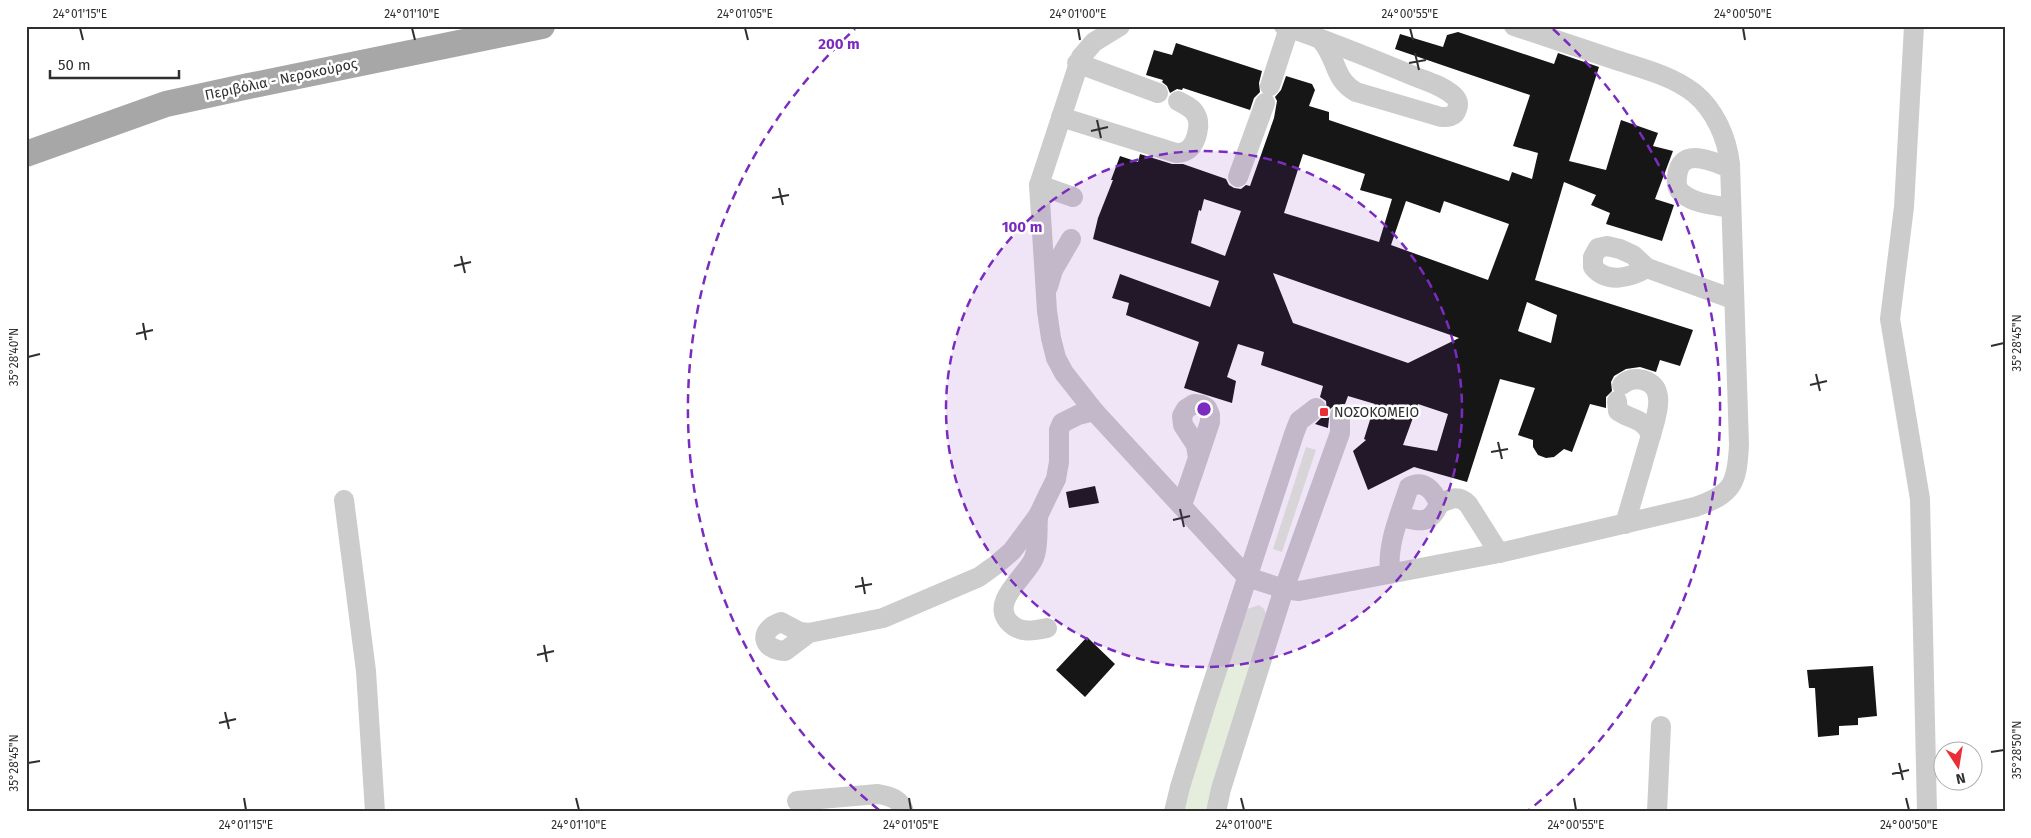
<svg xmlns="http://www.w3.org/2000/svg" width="2031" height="838" font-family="'Fira Sans',sans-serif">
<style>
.green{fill:#e5eddd}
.building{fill:#161616;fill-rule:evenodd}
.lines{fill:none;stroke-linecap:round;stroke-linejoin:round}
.minor{stroke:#ccc;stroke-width:20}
.major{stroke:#a7a7a7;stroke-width:26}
.ticks{fill:none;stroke:#2f2f2f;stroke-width:2}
.ring{fill:none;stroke:#7b2cbf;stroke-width:2.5;stroke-dasharray:9 6}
.poi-dot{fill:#eb2d38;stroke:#fff;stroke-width:2}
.labels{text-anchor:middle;stroke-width:5;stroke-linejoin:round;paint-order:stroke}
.street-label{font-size:14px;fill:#2f2f2f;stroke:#fff}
.poi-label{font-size:14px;fill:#2f2f2f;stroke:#fff;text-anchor:start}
.centre{fill:#7b2cbf;stroke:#fff;stroke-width:2.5}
.ring-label{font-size:15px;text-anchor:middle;font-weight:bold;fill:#7b2cbf;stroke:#fff;stroke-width:5;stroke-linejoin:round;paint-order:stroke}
.neatline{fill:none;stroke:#2f2f2f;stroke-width:2}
.ticks-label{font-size:12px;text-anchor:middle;fill:#2f2f2f}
</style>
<rect width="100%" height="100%" fill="#fff"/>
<g class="green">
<polygon points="1306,447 1316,450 1282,552 1273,549"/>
<polygon points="1259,605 1264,609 1267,616 1208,812 1182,812 1247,609"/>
</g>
<g class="building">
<path d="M1458 32 1554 64 1558 53 1599 67 1569 161 1606 170 1621 120 1658 133 1653 146 1673 151 1655 199 1674 205 1662 241 1606 224 1610 213 1591 205 1596 195 1564 182 1535 280 1693 330 1680 366 1660 360 1656 372 1640 367 1626 369 1614 376 1611 382 1612 391 1606 397V408L1590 404 1572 452 1564 449 1554 457 1546 458 1538 455 1533 447V440L1518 435 1535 388 1500 379 1467 482 1414 467 1368 490 1353 451 1366 440 1364 439 1375 404 1348 396 1345 404 1335 405 1330 409 1328 428 1315 424 1327 412 1326 401 1320 397 1323 386 1261 365 1264 352 1238 344 1227 377 1236 381 1232 403 1184 388 1199 342 1126 315 1129 303 1112 298 1120 274 1210 307 1219 281 1093 239 1098 218 1113 180H1111L1120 156 1138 162 1140 154 1172 164H1183L1226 179 1229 185 1234 188 1241 189 1246 185 1250 186 1274 118 1277 101 1275 97 1281 90 1286 76 1312 84 1315 90 1309 106 1329 112V120L1509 181 1512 172 1532 179 1538 153 1513 146 1530 95 1395 49 1400 34 1443 47 1447 35ZM1303 154 1365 174 1360 190 1392 199 1379 242 1284 213ZM1204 199 1241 211 1225 256 1191 243 1199 210 1201 211ZM1406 201 1440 213 1444 201 1509 224 1488 280 1391 245ZM1273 273 1459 338 1408 363 1293 323ZM1527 302 1557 315 1551 343 1518 331ZM1418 404 1448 414 1437 451 1403 445Z"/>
<polygon points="1176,43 1262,71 1259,83 1260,92 1254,98 1250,110 1183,88 1182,90 1177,89 1170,93 1167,86 1162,82 1163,80 1146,75 1154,50 1172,55"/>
<polygon points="1095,486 1099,503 1069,508 1066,492"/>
<polygon points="1087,637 1115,664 1085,697 1056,670"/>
<polygon points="1873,666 1877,716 1858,718 1858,725 1839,726 1839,735 1818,737 1815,688 1809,688 1807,670"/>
</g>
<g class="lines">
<g class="minor">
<path d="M1120 26 1094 42 1081 57 1039 185 1047 311 1051 338 1056 358 1064 373 1094 411 1247 577 1284 589 1299 591 1499 553 1695 507C1733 494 1737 484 1739 445L1730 164C1727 138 1715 110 1694 93 1671 75 1640 68 1613 59 1580 48 1547 37 1514 26"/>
<path d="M1284 26C1329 41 1373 59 1416 77 1429 82 1443 86 1454 96 1458 100 1459 104 1457 109 1455 117 1448 117 1441 117L1356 92C1333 79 1338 59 1321 40"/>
<polyline points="1914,26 1904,207 1890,319 1920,499 1927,812"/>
<polyline points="1077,63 1158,93"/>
<polyline points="1270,86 1289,28"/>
<path d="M1061 117 1176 153C1181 153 1186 152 1190 148 1197 141 1201 123 1196 115 1193 108 1184 104 1178 101"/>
<path d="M1730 168C1713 162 1680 145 1677 177 1676 183 1677 190 1683 194 1695 204 1715 205 1731 208"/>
<polyline points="1238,177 1265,103"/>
<polyline points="1039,185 1073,197"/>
<path d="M1647 268C1630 278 1607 284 1593 267V257L1598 248 1607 246 1620 249 1633 255 1647 268 1733 299"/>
<polyline points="1048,287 1053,270 1071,239"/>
<path d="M1617 401 1618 411C1631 420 1644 418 1651 435 1656 417 1668 387 1643 380 1635 378 1628 379 1622 385"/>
<polyline points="344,500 366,671 375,812"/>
<path d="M1439 504C1450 499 1458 494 1468 504L1499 553"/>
<polyline points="1182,505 1198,458 1210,422 1210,415 1207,408 1202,405 1194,404 1186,409 1182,416 1183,425 1196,445 1198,458"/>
<path d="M1038 516C1037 529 1039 546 1034 558 1027 576 991 600 1008 621 1019 634 1033 631 1047 628"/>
<polyline points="1625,524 1651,435"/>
<path d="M1390 572C1387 543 1400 515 1409 487 1424 479 1434 491 1439 504 1430 526 1418 521 1399 516"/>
<path d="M809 633 785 651C761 650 758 630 781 622L800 632 809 633 883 618 979 577 997 564 1012 551 1038 516 1048 495 1056 479 1059 462V430L1062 423 1078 415 1094 411"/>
<path d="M797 801 878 794C890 796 901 799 904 812"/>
<polyline points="1174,812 1180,787 1206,704 1294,434 1299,421 1316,408"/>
<polyline points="1216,812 1221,789 1284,589 1340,433 1340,415"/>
<polyline points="1657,812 1661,726"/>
</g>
<polyline class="major" points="26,154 166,104 244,87 542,26"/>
</g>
<path class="ticks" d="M80 28 83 40M412 28 415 40M745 28 748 40M1078 28 1080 40M1410 28 1413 40M1743 28 1745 40M1415 53 1419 70M1409 63 1426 60M1097 120 1101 138M1091 131 1108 127M779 188 783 205M772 198 789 195M461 256 465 273M454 266 471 262M143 323 146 340M136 334 153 330M1991 346 2004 343M28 357 40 354M1816 374 1820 391M1810 385 1827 381M1498 442 1502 459M1491 452 1508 449M1180 509 1184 527M1173 520 1190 516M862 577 865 594M855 587 872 584M544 645 547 662M537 655 554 651M225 712 229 729M219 723 236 719M1991 752 2004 750M28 763 40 761M1899 763 1903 780M1892 774 1909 770M244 798 246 810M576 798 579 810M909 798 911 810M1241 798 1244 810M1574 798 1576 810M1906 798 1909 810"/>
<circle cx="1204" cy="409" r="258" fill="#7b2cbf" fill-opacity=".12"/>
<g class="ring">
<circle cx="1204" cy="409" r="258"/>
<path d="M879 810A516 516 0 0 1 855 29M1553 29A516 516 0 0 1 1529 810"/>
</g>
<rect class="poi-dot" x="1319" y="407" width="10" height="10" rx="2.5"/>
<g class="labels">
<g class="street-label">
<text transform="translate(281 79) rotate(-12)" y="5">Περιβόλια - Νεροκούρος</text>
</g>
<g class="poi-label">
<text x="1334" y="417">ΝΟΣΟΚΟΜΕΙΟ</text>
</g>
</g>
<circle cx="1204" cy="409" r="8" class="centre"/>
<g class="ring-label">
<text x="839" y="49">200 m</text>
<text x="1022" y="232">100 m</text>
</g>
<rect width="2031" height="838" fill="none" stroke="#ffffff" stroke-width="55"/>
<g transform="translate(1958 766) rotate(168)"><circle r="24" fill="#ffffff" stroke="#acacac"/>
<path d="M0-4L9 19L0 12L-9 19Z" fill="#eb2d38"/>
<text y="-8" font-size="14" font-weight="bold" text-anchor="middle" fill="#2f2f2f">N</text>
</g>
<path d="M50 70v8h129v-8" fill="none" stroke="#2f2f2f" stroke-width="2.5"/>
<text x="58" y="70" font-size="15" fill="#2f2f2f" stroke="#ffffff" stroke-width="4" paint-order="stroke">50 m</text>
<rect x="28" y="28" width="1976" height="782" class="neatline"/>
<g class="ticks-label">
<text x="80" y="18">24°01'15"E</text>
<text x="412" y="18">24°01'10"E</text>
<text x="745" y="18">24°01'05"E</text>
<text x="1078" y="18">24°01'00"E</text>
<text x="1410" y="18">24°00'55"E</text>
<text x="1743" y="18">24°00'50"E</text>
<text transform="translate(2017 343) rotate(-90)" y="4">35°28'45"N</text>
<text transform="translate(14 357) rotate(-90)" y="4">35°28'40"N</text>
<text transform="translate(2017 750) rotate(-90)" y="4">35°28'50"N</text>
<text transform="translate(14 763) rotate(-90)" y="4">35°28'45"N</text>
<text x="246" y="829">24°01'15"E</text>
<text x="579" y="829">24°01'10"E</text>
<text x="911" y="829">24°01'05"E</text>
<text x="1244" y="829">24°01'00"E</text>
<text x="1576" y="829">24°00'55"E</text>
<text x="1909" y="829">24°00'50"E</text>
</g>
</svg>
